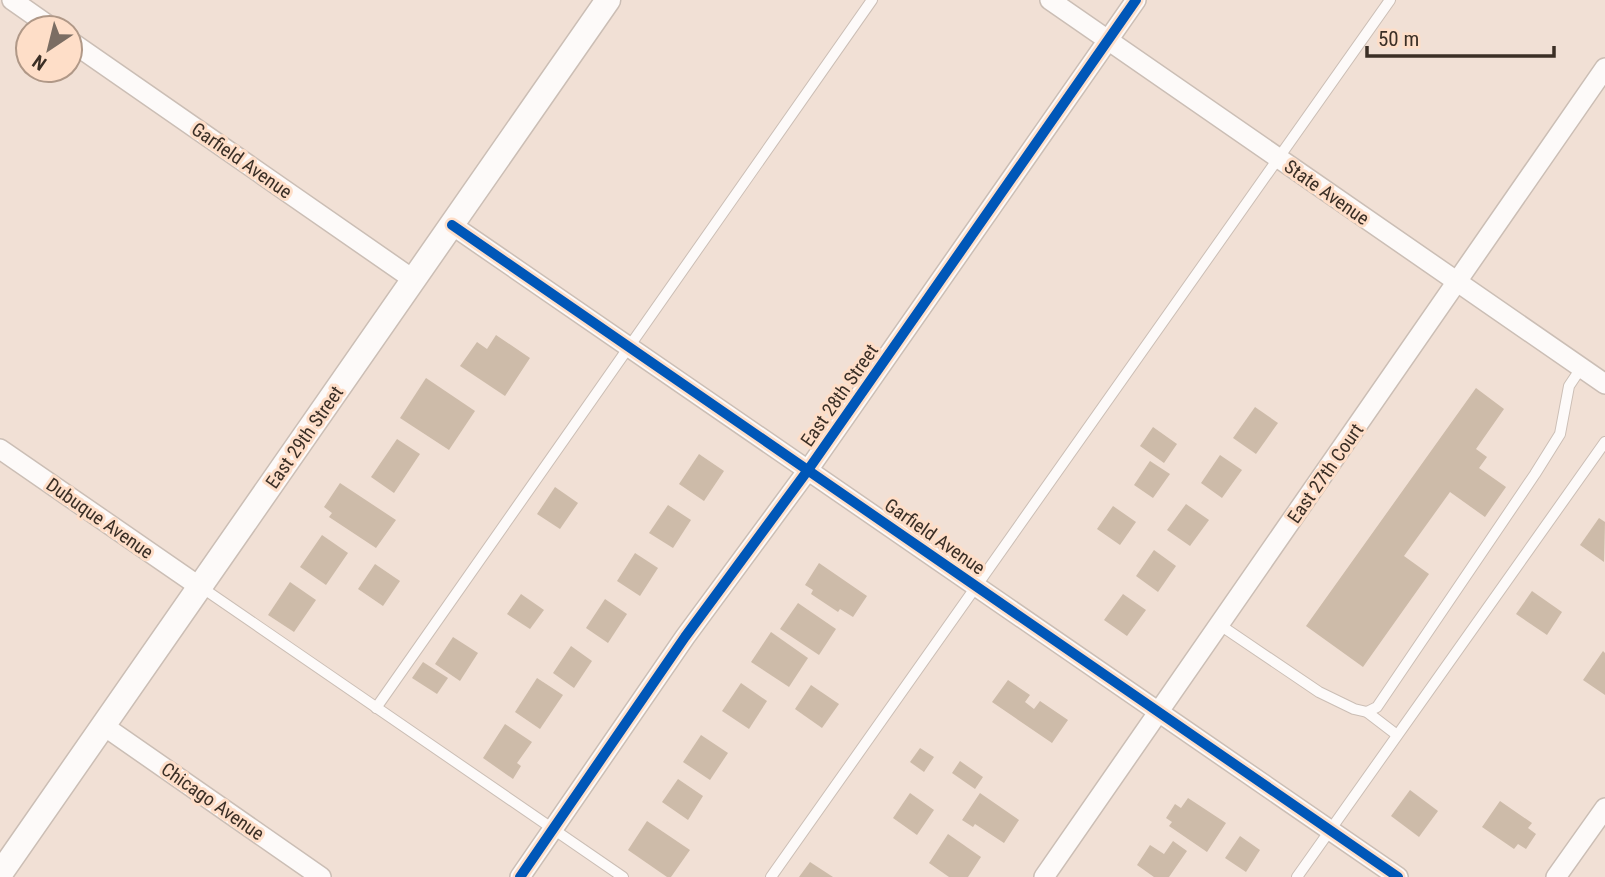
<svg xmlns="http://www.w3.org/2000/svg" width="1605" height="877" font-family="'Roboto Condensed',sans-serif">
<style>
.building{fill:#cdbba9}
.lines{fill:none;stroke-linecap:round;stroke-linejoin:round}
.service-casing{stroke:#cbbeb5;stroke-width:12}
.minor-casing{stroke:#cbbeb5;stroke-width:22}
.tertiary-casing{stroke:#cbbeb5;stroke-width:27}
.service{stroke:#fdfaf9;stroke-width:10}
.minor{stroke:#fdfaf9;stroke-width:19}
.tertiary{stroke:#fdfaf9;stroke-width:24}
.cycleway-casing{stroke:#fedec8;stroke-width:15}
.cycleway{stroke:#0057b8;stroke-width:10}
.labels{text-anchor:middle;stroke-width:6;stroke-linejoin:round;paint-order:stroke}
.street-label{font-size:19px;fill:#3b2f26;stroke:#fedec8}
</style>
<rect width="100%" height="100%" fill="#f1e0d5"/>
<g class="building">
<polygon points="496,335 530,358 505,396 460,366 477,342 487,349"/>
<polygon points="426,378 475,411 449,450 400,418"/>
<polygon points="1476,388 1504,409 1476,449 1487,457 1479,468 1506,487 1485,517 1450,492 1404,556 1429,574 1363,667 1306,626"/>
<polygon points="1255,407 1278,423 1256,454 1233,438"/>
<polygon points="1153,427 1177,444 1164,463 1140,446"/>
<polygon points="397,439 420,454 394,493 371,477"/>
<polygon points="699,454 724,471 704,501 679,484"/>
<polygon points="1220,455 1242,470 1222,498 1201,483"/>
<polygon points="1150,461 1170,474 1153,498 1134,485"/>
<polygon points="340,483 396,520 376,548 329,517 332,513 324,507"/>
<polygon points="555,487 578,503 560,529 537,514"/>
<polygon points="1186,504 1209,520 1190,546 1167,530"/>
<polygon points="668,505 691,520 673,548 649,533"/>
<polygon points="1113,506 1136,522 1120,545 1097,529"/>
<polygon points="1599,518 1605,522 1604,562 1580,545"/>
<polygon points="322,535 348,553 326,585 300,567"/>
<polygon points="1154,550 1176,566 1158,592 1136,576"/>
<polygon points="635,553 658,568 640,596 617,581"/>
<polygon points="819,563 867,596 853,617 840,609 838,612 811,594 813,590 805,585"/>
<polygon points="375,564 400,581 383,606 358,589"/>
<polygon points="290,582 316,600 294,632 268,615"/>
<polygon points="1532,591 1562,612 1547,635 1516,614"/>
<polygon points="521,594 544,610 530,629 507,614"/>
<polygon points="1123,594 1146,610 1127,636 1104,620"/>
<polygon points="605,599 627,614 608,643 586,628"/>
<polygon points="798,603 836,629 819,655 780,629"/>
<polygon points="771,632 808,658 789,687 751,662"/>
<polygon points="453,637 478,653 460,681 435,664"/>
<polygon points="571,646 592,661 574,688 553,673"/>
<polygon points="1603,651 1605,653 1605,695 1583,680"/>
<polygon points="423,662 448,678 437,694 412,678"/>
<polygon points="537,678 563,695 540,729 515,712"/>
<polygon points="1008,680 1030,695 1025,702 1034,709 1040,701 1068,720 1052,743 992,702"/>
<polygon points="741,683 767,701 749,729 722,711"/>
<polygon points="811,685 839,704 822,728 795,709"/>
<polygon points="505,724 532,742 517,763 521,766 513,779 483,758"/>
<polygon points="701,735 728,753 710,780 683,762"/>
<polygon points="920,748 934,757 924,772 910,762"/>
<polygon points="960,761 983,777 975,789 952,773"/>
<polygon points="678,779 703,796 688,820 662,802"/>
<polygon points="1410,790 1438,811 1419,837 1391,816"/>
<polygon points="910,793 934,810 917,835 893,818"/>
<polygon points="980,793 1019,820 1004,843 975,824 973,827 962,820"/>
<polygon points="1188,798 1226,823 1207,852 1169,826 1172,822 1166,818 1175,804 1181,808"/>
<polygon points="1500,801 1532,823 1528,828 1536,834 1526,849 1518,844 1514,849 1482,827"/>
<polygon points="647,821 690,850 671,877 667,877 628,850"/>
<polygon points="948,834 981,857 968,877 949,877 929,863"/>
<polygon points="1240,836 1260,850 1246,872 1225,858"/>
<polygon points="1173,841 1187,851 1169,877 1154,877 1137,865 1150,845 1164,854"/>
<polygon points="810,862 833,877 799,877"/>
</g>
<g class="lines">
<g class="service-casing">
<g id="service">
<polyline points="201,587 623,877"/>
<polyline points="1220,625 1319,692 1354,709 1367,712 1397,735"/>
<polyline points="376,708 872,0"/>
<polyline points="1367,712 1377,707 1535,474 1560,434 1569,386 1581,368"/>
<polyline points="771,877 1390,0"/>
<polyline points="1297,877 1605,442"/>
</g>
</g>
<g class="minor-casing">
<g id="minor">
<polyline points="12,0 52,28"/>
<polyline points="1050,0 1605,384"/>
<polyline points="70,41 414,280"/>
<polyline points="452,225 1398,877"/>
<polyline points="0,449 200,587"/>
<polyline points="104,726 321,877"/>
<polyline points="520,877 685,637 808,470 1136,0"/>
<polyline points="1044,877 1605,68"/>
<polyline points="1556,877 1605,808"/>
</g>
</g>
<g class="tertiary-casing">
<polyline id="tertiary" points="0,874 608,0"/>
</g>
<use href="#service" class="service"/>
<use href="#minor" class="minor"/>
<use href="#tertiary" class="tertiary"/>
<g class="cycleway-casing">
<g id="cycleway">
<polyline points="452,225 1398,877"/>
<polyline points="520,877 685,637 808,470 1136,0"/>
</g>
</g>
<use href="#cycleway" class="cycleway"/>
</g>
<g class="labels">
<g class="street-label">
<text transform="translate(242 160) rotate(35)" y="7">Garfield Avenue</text>
<text transform="translate(1327 192) rotate(35)" y="7">State Avenue</text>
<text transform="translate(839 395) rotate(-55)" y="7">East 28th Street</text>
<text transform="translate(304 437) rotate(-55)" y="7">East 29th Street</text>
<text transform="translate(1325 473) rotate(-55)" y="7">East 27th Court</text>
<text transform="translate(100 518) rotate(35)" y="7">Dubuque Avenue</text>
<text transform="translate(935 536) rotate(35)" y="7">Garfield Avenue</text>
<text transform="translate(213 801) rotate(35)" y="7">Chicago Avenue</text>
</g>
</g>
<g transform="translate(49 49) rotate(215)"><circle r="33" fill="#fedec8" stroke="#b09887" stroke-width="2"/>
<path d="M0-5L12 26L0 18L-12 26Z" fill="#7b6d63"/>
<text y="-10" font-size="19" font-weight="bold" text-anchor="middle" fill="#3b2f26">N</text>
</g>
<path d="M1367 46v10h187v-10" fill="none" stroke="#3b2f26" stroke-width="3.5"/>
<text x="1378" y="46" font-size="21" fill="#3b2f26" stroke="#fedec8" stroke-width="5" paint-order="stroke">50 m</text>
</svg>
